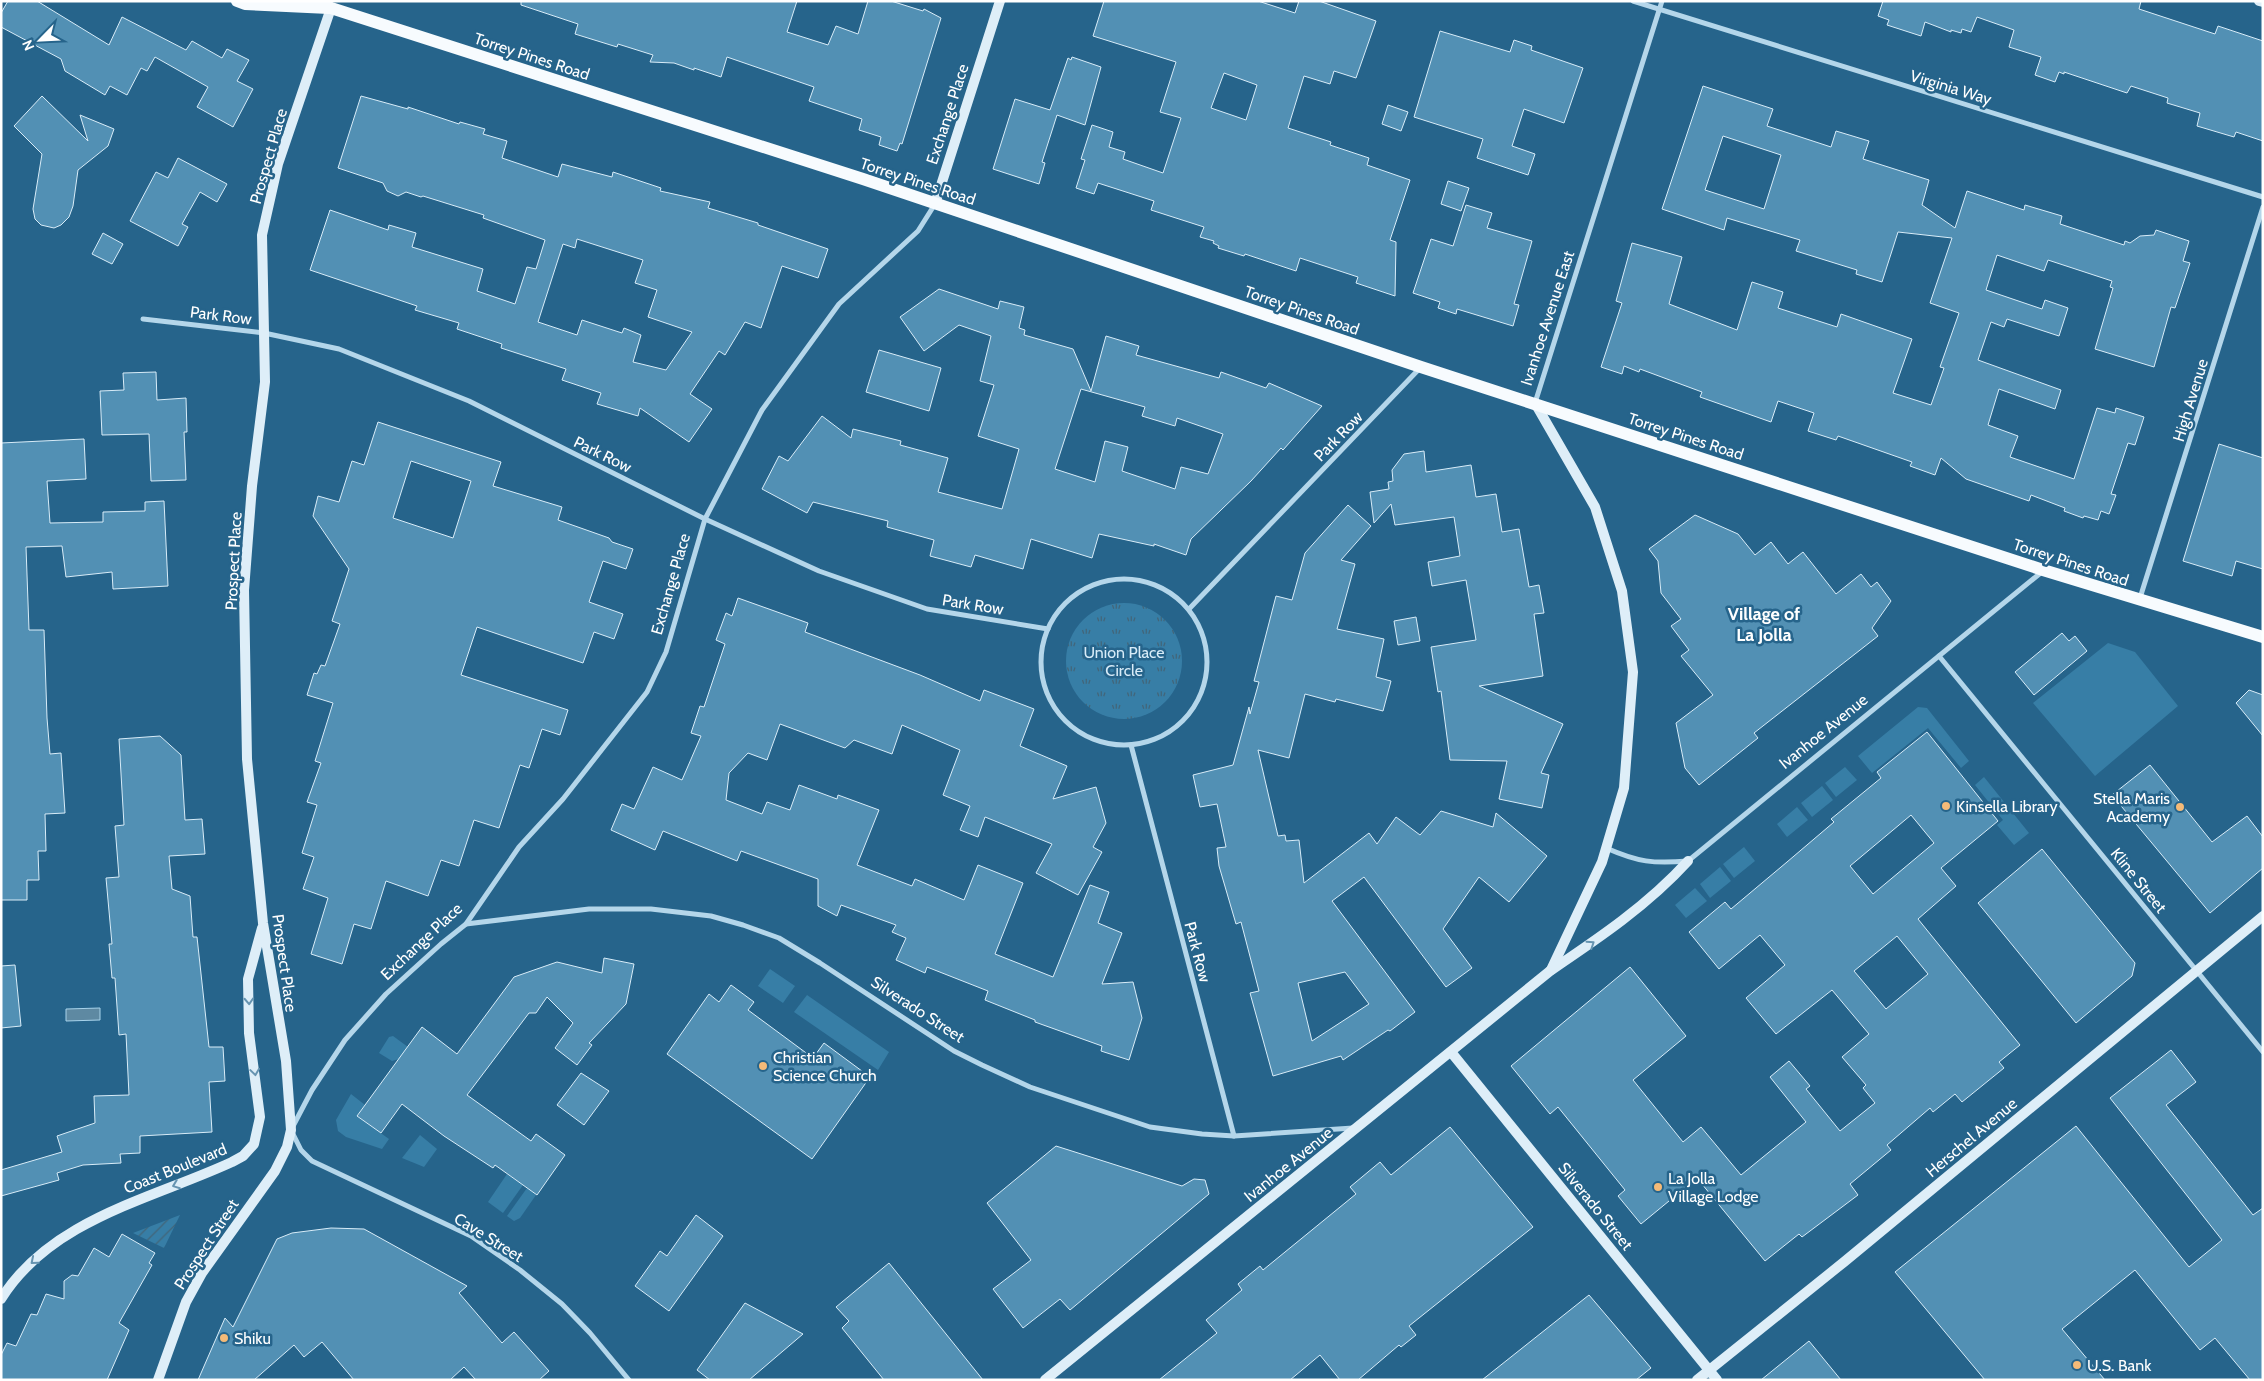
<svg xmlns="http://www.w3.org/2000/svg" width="2264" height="1381" font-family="Cabin,sans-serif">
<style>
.grass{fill:#377ea6}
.park{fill:url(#park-tufts)}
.garden{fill:url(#garden-furrows)}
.water{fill:#5e89a2;stroke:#a8d3eb}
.building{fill:#5290b4;stroke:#d8ecf8;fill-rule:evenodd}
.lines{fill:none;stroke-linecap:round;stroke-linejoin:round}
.street{stroke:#b4d6ea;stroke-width:5}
.secondary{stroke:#deeef8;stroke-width:10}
.primary{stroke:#f7fbfe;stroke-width:12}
.oneway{stroke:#6694b1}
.poi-dot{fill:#f4ba78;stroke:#26648b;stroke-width:2}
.labels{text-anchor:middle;stroke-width:5;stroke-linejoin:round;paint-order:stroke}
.street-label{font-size:16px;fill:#fff;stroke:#26648b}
.park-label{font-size:16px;fill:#d8ecf8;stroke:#26648b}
.poi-label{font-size:16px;fill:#fff;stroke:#26648b;text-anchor:start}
.neighbourhood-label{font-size:18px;font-weight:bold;fill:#fff;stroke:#26648b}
</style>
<defs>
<pattern id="park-tufts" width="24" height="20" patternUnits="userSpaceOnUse" patternTransform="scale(1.25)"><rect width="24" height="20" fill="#377ea6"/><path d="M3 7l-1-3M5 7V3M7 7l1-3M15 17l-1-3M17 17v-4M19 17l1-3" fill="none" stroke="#426579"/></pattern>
<pattern id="garden-furrows" width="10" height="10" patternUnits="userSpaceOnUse" patternTransform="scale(1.25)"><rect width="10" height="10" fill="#377ea6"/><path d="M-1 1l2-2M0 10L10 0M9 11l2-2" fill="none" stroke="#426579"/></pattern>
</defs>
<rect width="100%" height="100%" fill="#26648b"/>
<g class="grass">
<polygon points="2108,643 2135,652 2178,706 2095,776 2033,703"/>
<polygon points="1918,707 1927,708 1969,761 1961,768 1928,728 1872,773 1858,756"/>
<polygon points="1845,767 1857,780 1836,797 1825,783"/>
<polygon points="1984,777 2029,833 2014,845 1997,825 2003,820 1975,785"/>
<polygon points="1822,786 1833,800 1812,817 1801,803"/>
<polygon points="1797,807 1808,820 1787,837 1777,824"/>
<polygon points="1744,847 1755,861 1734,878 1723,864"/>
<polygon points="1720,867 1731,881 1710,898 1700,884"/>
<polygon points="1695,888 1707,901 1686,918 1675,905"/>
<polygon points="770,969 795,986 783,1003 758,986"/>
<polygon points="807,995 889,1052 878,1070 794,1012"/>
<polygon points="393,1036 408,1047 399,1059 392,1061 379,1053 389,1037"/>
<polygon points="351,1094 365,1105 357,1116 389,1139 382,1149 346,1137 338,1131 336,1120"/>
<polygon points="420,1135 437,1149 424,1167 402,1158"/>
<polygon points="507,1174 523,1185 503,1213 488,1202"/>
<polygon points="527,1188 536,1195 520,1218 514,1221 507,1216"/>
</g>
<circle class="park" cx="1124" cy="661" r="58"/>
<polygon class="garden" points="180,1215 164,1248 133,1233"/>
<polygon class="water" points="100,1008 100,1020 66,1021 66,1009"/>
<g class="building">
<polygon points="8,1 37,1 109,45 122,17 186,50 192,41 222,58 227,49 249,60 237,81 253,89 233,127 197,107 208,87 155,57 147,71 141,68 127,95 110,86 105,95 65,71 61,59 1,27 1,13"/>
<polygon points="521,1 797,1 787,32 828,45 836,26 858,34 868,1 891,1 923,11 924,9 941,18 902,144 900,143 897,151 879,145 881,137 859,130 862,119 809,101 814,87 727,57 721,77 694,68 694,70 674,63 650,62 653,55 618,44 617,47 575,34 578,24 521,5"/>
<path d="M1104 1H1258L1295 13 1299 1H1319L1376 21 1356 78 1334 71 1330 84 1304 76 1288 128 1331 142 1330 145 1369 158 1367 165 1410 180 1390 240 1396 242 1395 296 1356 283 1358 277 1300 258 1296 271 1245 254 1244 256 1218 248 1219 246 1213 243 1214 241 1200 237 1204 227 1151 210 1154 201 1098 183 1094 194 1076 188 1085 160 1081 159 1092 125 1113 132 1109 147 1125 152 1123 159 1163 173 1181 118 1160 112 1176 62 1093 36ZM1224 73 1257 85 1246 120 1211 108Z"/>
<polygon points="1883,1 2141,1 2139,9 2215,34 2218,26 2263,41 2263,141 2236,132 2234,137 2197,126 2200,113 2167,103 2168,98 2131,86 2127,93 2064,72 2064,74 2059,72 2055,82 2035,75 2041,57 2009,47 2014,30 1977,17 1971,32 1962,29 1961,33 1951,30 1951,32 1925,22 1921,36 1887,25 1889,20 1878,16"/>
<polygon points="1440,31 1510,52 1514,40 1532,46 1531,50 1583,68 1564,123 1524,109 1512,146 1535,154 1528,175 1477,158 1483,139 1414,117"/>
<polygon points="1072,57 1101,67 1085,125 1057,115 1042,162 1045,163 1039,184 993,169 1015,99 1050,110 1068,58 1071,60"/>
<path d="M1703 86 1773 109 1767 126 1831 147 1836 131 1869 141 1863 159 1929 180 1922 205 1955 228 1967 191 2024 210 2025 205 2062 216 2060 224 2124 245 2125 241 2130 243 2140 236 2154 235 2156 230 2189 241 2183 261 2190 263 2175 308 2171 307 2154 367 2095 349 2113 288 2110 287 2112 281 2048 260 2044 271 1997 255 1986 290 2042 309 2045 300 2068 308 2059 336 2007 319 2004 327 1991 322 1978 360 2061 390 2055 409 1999 389 1988 425 2018 436 2010 457 2074 479 2097 408 2115 413 2116 408 2144 417 2135 445 2128 443 2111 494 2116 495 2109 514 2101 511 2098 520 2084 516 2083 518 2064 511 2065 508 2031 495 2029 501 1966 479 1941 458 1935 475 1910 466 1912 462 1838 436 1836 440 1808 431 1814 413 1778 401 1771 422 1700 397 1702 392 1640 369 1639 372 1624 366 1622 374 1601 367 1622 303 1616 301 1632 243 1682 257 1669 304 1737 330 1752 282 1783 292 1778 308 1837 327 1841 314 1912 339 1893 393 1931 405 1944 368 1940 367 1959 313 1930 303 1952 238 1898 232 1882 282 1856 274 1857 270 1796 251 1800 240 1727 218 1724 230 1662 209ZM1723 136 1781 155 1764 209 1705 190Z"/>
<polygon points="42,96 88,141 80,115 114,129 108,146 78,170 73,206 69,217 61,225 54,228 41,225 35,219 33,209 42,154 14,126"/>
<path d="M361 96 408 109V107L459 124 460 122 485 129 483 134 507 141 502 158 558 177 562 164 612 177 613 172 661 188 660 191 710 202 708 208 758 223V225L828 249 818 278 782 266 761 328 745 322 725 355 719 351 690 394 712 409 689 442 640 408 638 416 597 404 601 393 562 380 566 369 501 348 502 344 457 329 459 323 415 310 417 306 310 270 330 210 388 230 389 225 416 233 412 247 483 269 477 291 515 304 527 267 536 269 545 240 483 218 484 215 423 196 421 197 406 192 398 196 387 191 383 183 338 168ZM577 239 643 260 635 283 657 290 648 317 692 332 666 370 633 362 641 335 624 328 622 333 582 320 577 335 538 322 563 244 575 248Z"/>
<polygon points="1388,105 1408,112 1401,131 1382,124"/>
<polygon points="178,158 227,184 217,202 200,192 182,224 188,227 178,246 130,221 156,172 168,178"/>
<polygon points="1448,181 1469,188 1461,211 1441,204"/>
<polygon points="1466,205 1492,213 1487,228 1532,241 1514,304 1519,305 1513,326 1457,309 1456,314 1438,308 1440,302 1413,293 1431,239 1453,246"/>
<polygon points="103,233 123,244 112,264 92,254"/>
<path d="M939 289 998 309 1000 301 1024 307 1019 328 1025 330 1024 335 1073 349 1091 391 1106 336 1139 346 1136 355 1219 378 1221 372 1266 388 1269 383 1322 406 1283 450 1281 448 1251 481 1191 539 1186 555 1154 544V546L1099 534 1092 558 1031 539 1023 569 975 555 971 567 930 556 934 540 887 527 888 521 813 502 807 513 762 489 779 456 788 461 822 416 851 438 853 429 901 441 900 445 948 458 938 492 1002 509 1019 449 978 436 994 385 980 381 991 336 959 325 924 351 900 317ZM1081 389 1145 407 1142 416 1175 426 1177 418 1223 434 1208 474 1181 467 1175 489 1122 471 1128 447 1105 441 1095 482 1055 469Z"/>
<polygon points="879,350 941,368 929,411 866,392"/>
<polygon points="156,372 157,400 186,398 187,432 184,432 186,480 151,481 149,434 102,435 100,391 124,390 123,373"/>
<path d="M378 422 501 462 493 486 562 507 558 520 609 538 612 542 633 549 626 569 603 561 589 602 623 614 614 639 594 632 583 663 477 627 461 675 568 710 560 735 542 729 529 768 520 765 499 828 474 820 459 866 441 860 428 896 386 881 371 929 354 924 342 964 311 954 328 898 303 889 314 857 302 853 317 805 307 802 321 763 315 761 333 703 307 695 314 673 317 674 321 665 325 666 340 624 332 621 349 569 313 516 318 496 339 502 352 461 364 465ZM411 461 471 481 453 538 393 518Z"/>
<polygon points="84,439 86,479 47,481 50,523 103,522 103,512 145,511 145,502 164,501 168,586 113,589 112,572 66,577 62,546 26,547 29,630 44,630 47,718 50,754 61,753 65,813 45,814 46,851 38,851 39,880 27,880 27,900 1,900 1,443"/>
<polygon points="2219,444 2263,458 2263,569 2236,561 2232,576 2183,561"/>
<polygon points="1424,451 1426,472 1471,465 1476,497 1496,494 1502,532 1519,529 1529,587 1539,585 1544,613 1534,614 1543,676 1479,686 1563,724 1541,773 1549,775 1542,808 1499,799 1507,761 1450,760 1441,691 1438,692 1431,647 1476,640 1466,580 1432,586 1428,562 1460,556 1454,517 1395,525 1391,504 1374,523 1370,492 1389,489 1388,482 1393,481 1392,470 1404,454"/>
<path d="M1348 505 1371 526 1341 560 1355 564 1337 629 1384 639 1376 677 1391 681 1383 711 1336 699 1335 702 1305 694 1289 758 1258 750 1278 836 1285 835 1286 841 1299 840 1304 883 1369 833 1377 844 1396 817 1420 835 1441 811 1493 827 1496 813 1547 856 1509 902 1479 877 1443 929 1472 968 1446 987 1364 877 1332 901 1415 1012 1390 1031 1388 1030 1343 1060 1341 1056 1273 1076 1250 993 1259 991 1241 922 1236 924 1219 866 1217 848 1226 847 1217 804 1200 807 1193 775 1233 765 1249 707 1250 714 1259 682 1254 681 1276 596 1292 600 1305 553ZM1345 972 1369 1004 1312 1041 1298 983Z"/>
<polygon points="1695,515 1738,534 1755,555 1771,542 1788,564 1803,552 1836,594 1861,574 1871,587 1877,582 1891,601 1872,628 1878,636 1754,733 1758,738 1699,785 1685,768 1676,723 1713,695 1681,656 1689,650 1671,626 1681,619 1661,593 1658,561 1649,549"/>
<polygon points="738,598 808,623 805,632 920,675 980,701 984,690 1034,709 1020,746 1067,766 1053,799 1096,787 1106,823 1093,847 1102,852 1078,895 1036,873 1052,844 985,817 978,837 960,830 970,806 943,795 960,750 902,725 892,754 854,740 845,748 780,724 767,760 748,753 729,773 726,800 762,814 767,802 790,810 799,785 837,799 838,795 879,810 857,865 912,886 915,879 964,900 978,865 1023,883 995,954 1053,977 1090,885 1109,892 1098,923 1122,933 1102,984 1133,982 1142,1018 1129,1060 1101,1051 1102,1046 1035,1022 1035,1020 985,1000 988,991 927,967 925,973 896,960 906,938 892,932 896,925 841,905 837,916 818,906 818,879 741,851 737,861 663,831 655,850 611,830 622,804 634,809 653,767 682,780 701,736 691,733 700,706 704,707 725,644 716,640 726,613 732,616"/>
<polygon points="1416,617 1420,641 1398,645 1394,621"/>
<polygon points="2062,633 2069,641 2075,636 2087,651 2034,695 2015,672"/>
<polygon points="2249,690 2263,695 2263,736 2236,703"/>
<path d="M1927 732 1998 821 1941 868 1956 886 1918 919 2020 1045 1999 1062 2004 1068 1962 1102 1955 1094 1933 1112 1930 1108 1887 1145 1891 1150 1850 1184 1858 1195 1802 1237 1799 1234 1765 1261 1697 1178 1641 1224 1618 1196 1625 1190 1558 1107 1550 1114 1511 1066 1630 967 1686 1036 1633 1080 1683 1142 1701 1127 1741 1175 1806 1122 1770 1077 1789 1061 1810 1086 1806 1089 1840 1131 1875 1103 1863 1088 1866 1085 1842 1057 1869 1034 1832 990 1776 1034 1746 998 1785 965 1760 935 1719 969 1689 932 1725 902 1731 909 1787 862 1834 822 1831 819 1881 778 1877 772ZM1911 815 1934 843 1873 894 1850 866ZM1897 936 1928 974 1886 1009 1854 971Z"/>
<polygon points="160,736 181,755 185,820 202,819 205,854 169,856 172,889 190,896 193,937 197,937 209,1047 223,1047 225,1081 209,1082 212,1132 140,1136 140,1153 120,1154 121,1163 83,1165 57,1173 59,1180 1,1196 1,1170 62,1152 57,1136 95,1123 94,1096 129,1095 126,1034 119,1035 115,978 112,978 109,944 112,944 106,878 119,877 115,826 124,825 119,739"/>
<polygon points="2150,765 2212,842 2247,816 2263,837 2263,868 2210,913 2112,795"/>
<polygon points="2042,849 2135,963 2132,976 2076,1023 1978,903"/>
<polygon points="604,958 634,964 626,1004 589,1043 592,1045 577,1065 555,1048 573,1023 547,997 536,1013 529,1013 467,1095 531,1141 536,1134 565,1155 537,1195 495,1165 493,1168 444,1136 402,1104 381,1133 357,1116 422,1027 457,1054 514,977 557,962 602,973"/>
<polygon points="15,965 21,1026 1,1028 1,966"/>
<polygon points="731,985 754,1002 748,1010 813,1058 824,1043 870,1077 812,1159 667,1054 709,994 719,1002"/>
<polygon points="2171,1050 2196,1082 2166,1105 2253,1215 2263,1208 2263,1380 2250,1380 2215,1338 2200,1350 2135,1270 2062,1329 2105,1380 1985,1380 1895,1272 2076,1126 2189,1267 2222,1240 2110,1098"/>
<polygon points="581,1073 609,1091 584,1125 557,1105"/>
<polygon points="1450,1127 1533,1227 1409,1326 1416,1335 1401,1347 1399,1345 1358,1380 1340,1380 1320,1355 1290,1380 1159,1380 1217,1333 1206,1320 1242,1290 1238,1284 1260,1266 1263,1270 1356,1194 1350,1187 1380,1162 1391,1175"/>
<polygon points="1056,1146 1182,1186 1194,1179 1205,1180 1209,1194 1070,1310 1060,1299 1023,1328 993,1289 1031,1260 987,1203"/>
<polygon points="696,1215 723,1236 669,1311 635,1286 660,1251 667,1256"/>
<polygon points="331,1228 364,1229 467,1286 459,1293 502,1343 514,1332 549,1371 539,1380 476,1380 464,1367 450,1380 354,1380 322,1342 304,1357 294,1345 254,1380 198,1380 225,1318 233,1327 277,1239 292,1233"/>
<polygon points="122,1234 155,1253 149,1263 152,1265 119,1323 129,1330 107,1380 1,1380 1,1355 7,1343 16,1346 31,1314 37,1315 46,1294 64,1299 64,1281 72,1275 78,1276 94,1248 109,1257"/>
<polygon points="889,1263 983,1380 884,1380 842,1328 849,1321 836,1307"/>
<polygon points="1589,1295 1651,1368 1636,1380 1482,1380"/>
<polygon points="745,1303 803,1334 749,1380 710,1380 697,1370"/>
<polygon points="1809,1341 1841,1380 1761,1380"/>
</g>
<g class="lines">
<g class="street">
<polyline points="1633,1 2263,197"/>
<polyline points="143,319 264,333 339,349 469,401 705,519 819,571 927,609 1048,629"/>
<polyline points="1535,403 1662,1"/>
<circle cx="1124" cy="662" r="83"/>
<polyline points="2140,598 2263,207"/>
<polyline points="1189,609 1421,367"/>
<polyline points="1939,656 2263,1052"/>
<polyline points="1131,745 1234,1136"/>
<path d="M1606 848C1638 862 1653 864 1688 861L2043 571"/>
<polyline points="466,924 589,909 651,909 711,916 743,925 779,938 820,963 954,1051 982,1065 1030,1087 1150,1127 1202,1134 1234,1136 1353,1128"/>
<polyline points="629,1380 590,1333 562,1304 520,1270 471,1236 312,1161 301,1150 291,1130 312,1090 345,1040 386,994 441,944 466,924 519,847 563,799 647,692 666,652 705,519 762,410 839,304 918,231 935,204"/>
</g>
<g class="secondary">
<polyline points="2259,1 2263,2"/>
<polyline points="935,204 1000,1"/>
<polyline points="1535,403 1595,507 1622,591 1633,672 1624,788 1602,862 1551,970"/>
<polyline points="1451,1052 1717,1380"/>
<path d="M1 1299C51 1219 152 1199 232 1162L243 1156 254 1144 260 1117 249 1033 248 979 262 928"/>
<polyline points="158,1380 186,1302 202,1273 275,1171 287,1147 291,1130 286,1061 263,923 247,759 244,590 252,486 265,382 262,235 278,164 331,8"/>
<path d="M1045 1380 1550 971C1599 938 1648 905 1688 861"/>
<polyline points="1697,1380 1844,1262 2263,916"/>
</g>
<g class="primary">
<polyline points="237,1 245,4 329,8"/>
<polyline points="318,1 331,8 863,179 1421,367 2043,570 2263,637"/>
</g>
</g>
<defs><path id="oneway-chevron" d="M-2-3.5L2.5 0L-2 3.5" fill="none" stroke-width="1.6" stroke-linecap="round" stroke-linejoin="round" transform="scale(1.25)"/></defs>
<g class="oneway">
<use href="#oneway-chevron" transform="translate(1591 944) rotate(-34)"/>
<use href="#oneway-chevron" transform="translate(249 1001) rotate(87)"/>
<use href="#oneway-chevron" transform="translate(255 1072) rotate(82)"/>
<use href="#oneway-chevron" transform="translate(176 1185) rotate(159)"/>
<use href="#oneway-chevron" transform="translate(34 1261) rotate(140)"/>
</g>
<g class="poi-dot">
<circle cx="1946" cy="806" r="5"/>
<circle cx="2180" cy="807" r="5"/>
<circle cx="763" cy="1066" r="5"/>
<circle cx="1658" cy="1187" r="5"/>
<circle cx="224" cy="1338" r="5"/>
<circle cx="2077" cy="1365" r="5"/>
</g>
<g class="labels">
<g class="street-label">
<text transform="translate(532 56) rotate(18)" y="6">Torrey Pines Road</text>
<text transform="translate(1951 87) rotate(17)" y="6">Virginia Way</text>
<text transform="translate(947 114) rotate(-72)" y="6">Exchange Place</text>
<text transform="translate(268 156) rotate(-74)" y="6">Prospect Place</text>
<text transform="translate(918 181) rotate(18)" y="6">Torrey Pines Road</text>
<text transform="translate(1302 310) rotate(19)" y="6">Torrey Pines Road</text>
<text transform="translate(221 315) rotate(7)" y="6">Park Row</text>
<text transform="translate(1547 318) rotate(-72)" y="6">Ivanhoe Avenue East</text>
<text transform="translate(2190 400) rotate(-73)" y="6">High Avenue</text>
<text transform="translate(1338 436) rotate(-46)" y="6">Park Row</text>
<text transform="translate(1686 436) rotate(18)" y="6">Torrey Pines Road</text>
<text transform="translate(603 454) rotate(26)" y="6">Park Row</text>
<text transform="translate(233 561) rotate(-87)" y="6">Prospect Place</text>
<text transform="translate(2071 562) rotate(18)" y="6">Torrey Pines Road</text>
<text transform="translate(670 584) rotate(-74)" y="6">Exchange Place</text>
<text transform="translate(973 604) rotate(9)" y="6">Park Row</text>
<text transform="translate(1823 731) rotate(-39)" y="6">Ivanhoe Avenue</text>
<text transform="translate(2139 880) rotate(51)" y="6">Kline Street</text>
<text transform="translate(421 941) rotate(-43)" y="6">Exchange Place</text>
<text transform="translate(1198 952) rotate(75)" y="6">Park Row</text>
<text transform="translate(285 963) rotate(82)" y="6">Prospect Place</text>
<text transform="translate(918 1009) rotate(33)" y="6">Silverado Street</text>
<text transform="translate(1971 1137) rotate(-40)" y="6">Herschel Avenue</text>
<text transform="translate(1288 1164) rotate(-39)" y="6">Ivanhoe Avenue</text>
<text transform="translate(175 1168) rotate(-22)" y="6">Coast Boulevard</text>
<text transform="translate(1596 1206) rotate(51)" y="6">Silverado Street</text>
<text transform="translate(489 1237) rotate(32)" y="6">Cave Street</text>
<text transform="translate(206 1244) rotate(-57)" y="6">Prospect Street</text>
</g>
<g class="park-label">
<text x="1124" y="658">Union Place<tspan x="1124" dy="18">Circle</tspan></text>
</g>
<g class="poi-label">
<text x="2170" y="804" text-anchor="end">Stella Maris<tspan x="2170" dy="18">Academy</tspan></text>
<text x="1956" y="812">Kinsella Library</text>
<text x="773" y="1063">Christian<tspan x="773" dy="18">Science Church</tspan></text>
<text x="1668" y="1184">La Jolla<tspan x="1668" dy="18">Village Lodge</tspan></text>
<text x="234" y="1344">Shiku</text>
<text x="2087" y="1371">U.S. Bank</text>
</g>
<g class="neighbourhood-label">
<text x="1764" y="620">Village of<tspan x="1764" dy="21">La Jolla</tspan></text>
</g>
</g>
<rect width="2264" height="1381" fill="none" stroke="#ffffff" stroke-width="5"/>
<g transform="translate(40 40) rotate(246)" stroke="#26648b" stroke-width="4" paint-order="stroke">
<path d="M0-4L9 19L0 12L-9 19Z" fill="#ffffff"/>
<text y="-8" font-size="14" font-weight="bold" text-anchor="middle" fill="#ffffff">N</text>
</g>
</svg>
